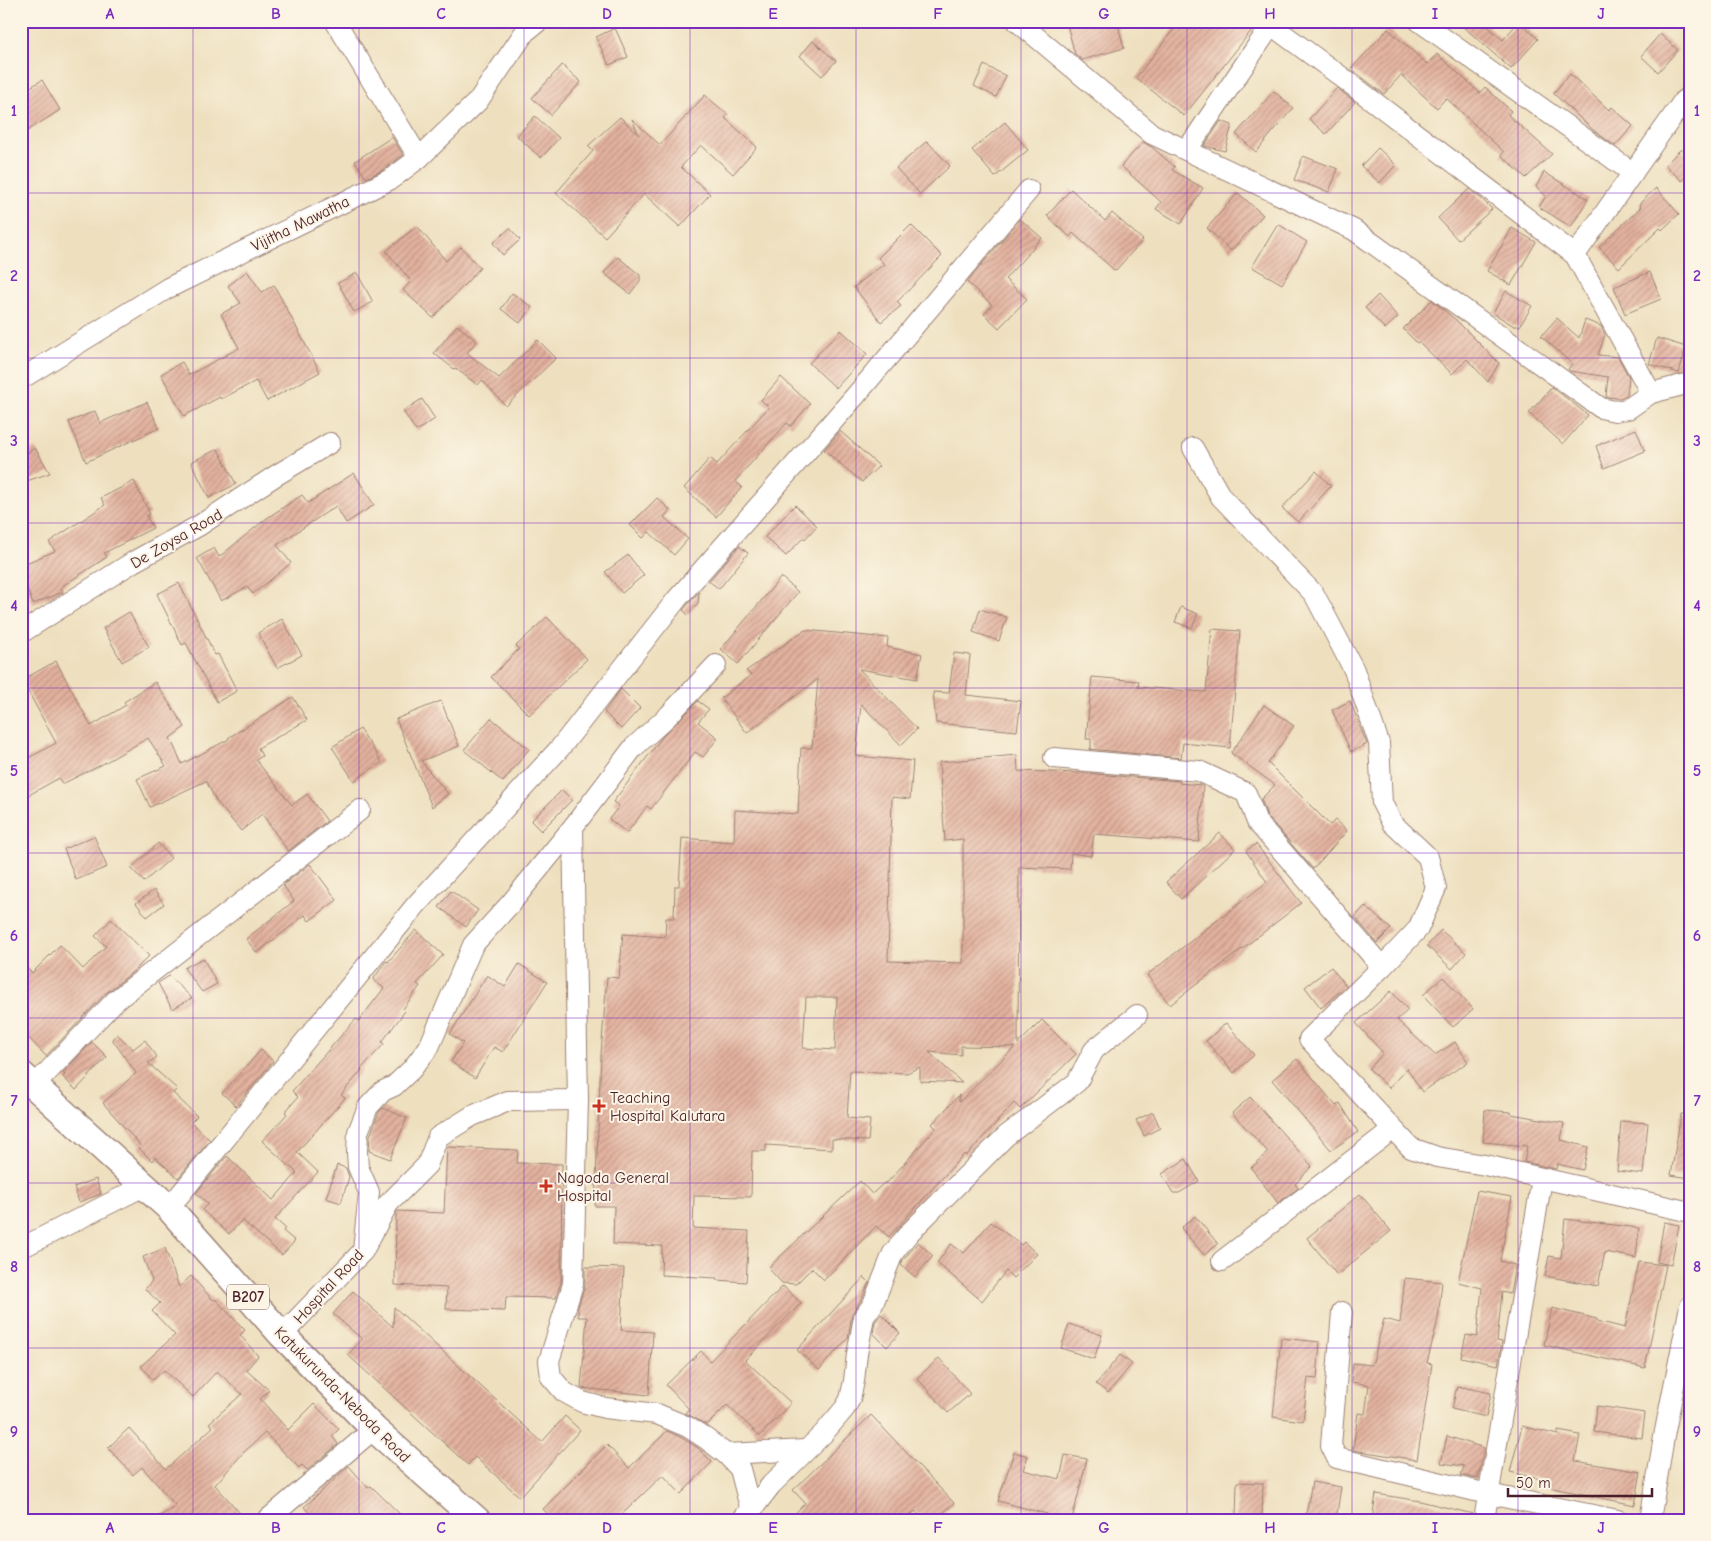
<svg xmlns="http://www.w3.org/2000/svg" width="1711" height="1541" font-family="'Comic Neue',sans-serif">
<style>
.building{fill:url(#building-hatch);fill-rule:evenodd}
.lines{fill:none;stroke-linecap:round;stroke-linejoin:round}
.minor-casing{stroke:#9c8075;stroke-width:22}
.major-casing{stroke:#9c8075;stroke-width:29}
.minor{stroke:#fff;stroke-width:20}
.major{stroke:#fff;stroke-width:26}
.grid{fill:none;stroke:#7b2cbf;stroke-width:1;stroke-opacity:0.55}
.poi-dot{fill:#c8321e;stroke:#fcf5e5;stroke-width:2}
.labels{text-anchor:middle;stroke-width:4;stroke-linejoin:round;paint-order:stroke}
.shield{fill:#fcf5e5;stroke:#7f5f63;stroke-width:1}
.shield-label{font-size:15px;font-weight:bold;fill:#4a1f2b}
.street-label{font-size:16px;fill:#4a1f2b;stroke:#fcf5e5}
.poi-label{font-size:16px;fill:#4a1f2b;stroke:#fcf5e5;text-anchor:start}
.neatline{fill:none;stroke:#7b2cbf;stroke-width:2}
.grid-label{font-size:16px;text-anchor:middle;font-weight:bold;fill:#7b2cbf}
</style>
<defs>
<pattern id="building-hatch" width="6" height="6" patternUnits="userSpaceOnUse" patternTransform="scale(1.25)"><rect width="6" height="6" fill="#e3b29f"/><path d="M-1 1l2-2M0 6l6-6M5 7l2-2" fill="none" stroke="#ba9082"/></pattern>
</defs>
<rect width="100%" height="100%" fill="#fcf5e5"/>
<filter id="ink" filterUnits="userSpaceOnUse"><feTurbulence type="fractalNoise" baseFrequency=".02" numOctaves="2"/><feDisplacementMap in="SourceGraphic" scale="10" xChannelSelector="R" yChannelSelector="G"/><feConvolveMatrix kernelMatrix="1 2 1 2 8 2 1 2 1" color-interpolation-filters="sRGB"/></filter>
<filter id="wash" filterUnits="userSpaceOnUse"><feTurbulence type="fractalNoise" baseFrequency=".0096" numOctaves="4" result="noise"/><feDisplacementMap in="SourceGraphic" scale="20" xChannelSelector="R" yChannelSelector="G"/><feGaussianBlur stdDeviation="1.12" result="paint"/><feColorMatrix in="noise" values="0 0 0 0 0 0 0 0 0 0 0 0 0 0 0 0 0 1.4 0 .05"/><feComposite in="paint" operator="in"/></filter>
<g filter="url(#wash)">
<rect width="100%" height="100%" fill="#eee0bf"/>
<g id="blocks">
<g class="building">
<polygon points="1066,21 1117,21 1124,48 1082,60 1075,54"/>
<polygon points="1180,21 1259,21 1184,116 1136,78"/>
<polygon points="1457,21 1482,21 1503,40 1519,21 1538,39 1511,69"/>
<polygon points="615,28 628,57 609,65 596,37"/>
<polygon points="1388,29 1427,64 1437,54 1480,93 1485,87 1511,111 1508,115 1552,154 1526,178 1501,155 1504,152 1446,98 1437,108 1401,75 1384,94 1351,69"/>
<polygon points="1660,34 1678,50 1658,72 1641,56"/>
<polygon points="813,41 836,61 822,76 800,56"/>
<polygon points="562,65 581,82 551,115 532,98"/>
<polygon points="984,65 1006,76 996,97 974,86"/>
<polygon points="1570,74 1609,110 1612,107 1633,126 1615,146 1592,129 1553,93"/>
<polygon points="42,80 60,110 21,135 21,93"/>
<polygon points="1337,88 1355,102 1326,134 1309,119"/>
<polygon points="1274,91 1293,108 1256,152 1236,134"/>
<polygon points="705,95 728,115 725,118 757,147 733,174 701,145 681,167 710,194 680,227 644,194 605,237 556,193 593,151 588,146 620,117 639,135 632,119 660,145"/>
<polygon points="535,116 559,138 541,158 517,136"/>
<polygon points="1221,121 1232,125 1225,151 1204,146"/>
<polygon points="1005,122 1028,150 995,177 972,150"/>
<polygon points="392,137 403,155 385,169 366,178 355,161"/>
<polygon points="927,141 950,166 920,194 896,168"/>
<polygon points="1143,142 1153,148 1175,167 1172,170 1203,188 1181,224 1156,209 1161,202 1121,166"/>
<polygon points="1378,148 1396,165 1380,183 1361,166"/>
<polygon points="1681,149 1690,158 1690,173 1682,181 1665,165"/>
<polygon points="1303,156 1338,169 1329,192 1294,180"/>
<polygon points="1544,172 1588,199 1571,227 1539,207 1546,196 1536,187"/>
<polygon points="1656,188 1679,214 1662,230 1660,228 1619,268 1599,247 1641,207 1639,204"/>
<polygon points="1071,189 1105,221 1112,213 1143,240 1115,271 1073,233 1070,237 1047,216"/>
<polygon points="1469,189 1484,201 1492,209 1458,240 1438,218"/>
<polygon points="1238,193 1263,215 1231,251 1207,228"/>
<polygon points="1020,219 1042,238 1005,279 1027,299 999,328 984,314 992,305 967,282"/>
<polygon points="1278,224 1307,242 1282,284 1252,267"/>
<polygon points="911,225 942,256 897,302 901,306 881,322 854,287 884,264 878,258"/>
<polygon points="417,226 446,261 461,247 480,268 433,318 403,290 411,281 386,251"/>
<polygon points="510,228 520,240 503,255 493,243"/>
<polygon points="1512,228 1536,242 1511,285 1487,271"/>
<polygon points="618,257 640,275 640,281 630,294 604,273"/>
<polygon points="247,271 262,292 274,285 320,372 267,401 256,381 221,399 220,397 184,416 161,374 182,362 189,375 239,348 221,314 241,303 228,286"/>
<polygon points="1650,272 1661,299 1625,314 1614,287"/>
<polygon points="357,273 373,302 354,312 338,283"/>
<polygon points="1506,291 1532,306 1520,326 1514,326 1493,313"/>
<polygon points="512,293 532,307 520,323 501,309"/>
<polygon points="1378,295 1398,317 1385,329 1365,308"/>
<polygon points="1432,300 1456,320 1499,363 1488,382 1467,359 1452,374 1419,342 1417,343 1403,329"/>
<polygon points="1557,318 1579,338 1585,320 1601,326 1605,335 1598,355 1618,357 1629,377 1627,395 1620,398 1606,397 1608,377 1570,371 1568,369 1572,364 1541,336"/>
<polygon points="457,325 477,341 467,353 499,378 538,340 556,358 506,406 482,380 478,385 455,368 454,369 434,353"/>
<polygon points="841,330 867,354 836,388 809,363"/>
<polygon points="1657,338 1686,347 1679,373 1649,364"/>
<polygon points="781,377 810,404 791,426 787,423 735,481 742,487 716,517 684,488 710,458 717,464 769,407 761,400"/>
<polygon points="1552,387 1588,415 1563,444 1529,413"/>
<polygon points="422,399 435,419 416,431 403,411"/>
<polygon points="147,402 159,428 86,462 69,422 95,411 100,423"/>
<polygon points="1636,429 1645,451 1604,468 1596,446"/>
<polygon points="840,431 879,466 862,482 824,450"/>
<polygon points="35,448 50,473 21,483 21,457"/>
<polygon points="218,449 236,484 209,498 191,462"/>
<polygon points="1316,471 1331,486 1298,522 1282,508"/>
<polygon points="354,473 374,505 346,523 336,506 277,545 291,563 253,594 247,587 221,601 197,558 214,548 219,557 267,518 302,495 308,503"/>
<polygon points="134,481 150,514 146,516 153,528 104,553 107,557 61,587 63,592 33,604 21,574 21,565 55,551 49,542 105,505 101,498"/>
<polygon points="657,498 670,510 664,517 688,539 674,555 649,532 643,538 630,525"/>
<polygon points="795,505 817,526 805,539 803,538 786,556 765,537"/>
<polygon points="739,546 748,553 719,589 709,581"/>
<polygon points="628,555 644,575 622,593 605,572"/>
<polygon points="781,577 798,592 738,664 721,649"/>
<polygon points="179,583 215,655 218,654 237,691 217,702 186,643 182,645 157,594"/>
<polygon points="699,592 698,603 688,615 683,610"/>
<polygon points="1181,607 1198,614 1192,628 1175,622"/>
<polygon points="980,609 1007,617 999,641 973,632"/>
<polygon points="129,612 149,647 122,662 103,628"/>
<polygon points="547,617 587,659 529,715 491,677 519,649 516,646"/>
<polygon points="282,619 302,655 277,668 258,633"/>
<polygon points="1212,629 1240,631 1230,748 1183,743 1181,758 1089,749 1091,749 1091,739 1086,739 1092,677 1139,681 1138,687 1206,692"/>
<path d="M805 630 888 638 887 647 922 654 917 679 859 669 917 729 901 745 861 704 856 756 913 761 910 799 892 797 888 961 963 963V839L945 841 939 762 1017 755 1018 771 1083 773 1180 781 1179 783 1201 785 1203 786 1199 842 1094 834 1091 856 1071 853 1070 869 1019 867 1018 1044 1042 1020 1076 1054 1020 1109 1014 1103 966 1156 964 1154 889 1237 876 1226 824 1280 812 1268 796 1284 782 1283 768 1268 860 1181 872 1194 885 1182 886 1184 936 1128 932 1124 959 1095V1102L1015 1047 961 1046V1055L929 1052 962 1083 920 1081V1067L907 1073 850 1071 847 1118 870 1120 868 1141 832 1139V1149L766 1145V1151H752L751 1197 694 1196 693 1228 749 1231 746 1282 716 1280 717 1278 661 1275 662 1246 613 1244 614 1206H595L601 1054 607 977 619 978 623 934 665 937 666 918H674L675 886H679L682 838 734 842 735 810 798 814 801 748H812L818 679 747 733 721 698 751 675 746 671ZM806 997H837L835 1050 803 1048Z"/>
<polygon points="954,653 970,655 966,695 1021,701 1017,731 936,723 933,692 949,693"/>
<polygon points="56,661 91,726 126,705 124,702 155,682 185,727 170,738 182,764 229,739 228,738 293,697 307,720 258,748 262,756 256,760 292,805 307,794 327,821 288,851 262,814 241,831 216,801 206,781 150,807 137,779 166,766 148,738 99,766 62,784 59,778 27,796 21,785 21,762 56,743 22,680"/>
<polygon points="621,689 640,708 621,729 604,712"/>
<polygon points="441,701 459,746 421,761 448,794 432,807 396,719"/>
<polygon points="698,701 709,709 698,722 718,738 703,757 695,752 651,809 647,806 627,833 609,819 619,806 613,802 664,735"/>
<polygon points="1350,701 1367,744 1351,752 1332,710"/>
<polygon points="1264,705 1294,726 1268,763 1330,825 1335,820 1347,831 1313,869 1267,816 1261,799 1275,785 1231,753"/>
<polygon points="491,718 529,749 503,782 464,750"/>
<polygon points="360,729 382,762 354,781 332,747"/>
<polygon points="562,790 572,800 541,831 531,821"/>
<polygon points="1220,833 1235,849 1181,899 1166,882"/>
<polygon points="94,836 107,867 76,880 64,849"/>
<polygon points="158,843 171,858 144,882 131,868"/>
<polygon points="1256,844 1301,903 1170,1005 1147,975 1267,882 1246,851"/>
<polygon points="310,864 337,900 309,921 305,915 257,953 246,939 294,901 283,885"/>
<polygon points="154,890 164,904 147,917 136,903"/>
<polygon points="451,891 478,910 466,927 439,907"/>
<polygon points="1365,906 1391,929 1377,943 1355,917"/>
<polygon points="111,919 149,956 135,970 106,993 46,1056 21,1030 21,963 32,973 60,945 83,969 106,946 95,936"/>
<polygon points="416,930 443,955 417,984 420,986 403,1009 405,1011 382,1042 384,1044 361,1069 362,1070 341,1095 345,1098 297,1152 318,1172 275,1219 285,1228 283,1231 295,1241 282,1255 242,1220 229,1234 202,1210 208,1204 196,1193 227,1156 273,1200 297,1173 262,1141 287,1114 285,1112 298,1097 292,1091 356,1019 359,1021 384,988 373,980 386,961 388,962"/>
<polygon points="1441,930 1466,953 1452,969 1427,946"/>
<polygon points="203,958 217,984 202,992 184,968"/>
<polygon points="519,964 547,982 503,1052 494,1047 475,1078 451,1062 463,1043 450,1034 487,975 505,987"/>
<polygon points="1331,967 1346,986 1321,1008 1305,987"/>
<polygon points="169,976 192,998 172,1009 158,983"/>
<polygon points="1443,977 1473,1009 1453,1027 1423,995"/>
<polygon points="1391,991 1408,1010 1397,1020 1435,1055 1455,1042 1468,1062 1422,1092 1407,1068 1389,1088 1369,1069 1383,1053 1356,1023"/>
<polygon points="1226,1023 1254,1055 1234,1073 1206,1041"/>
<polygon points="117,1034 133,1049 145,1040 157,1057 148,1063 177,1089 173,1093 197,1116 191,1122 210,1140 178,1178 155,1157 152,1161 138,1147 140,1145 103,1103 136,1073 112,1039"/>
<polygon points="92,1042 107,1057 76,1090 63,1077 65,1075 63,1073"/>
<polygon points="261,1050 273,1061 236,1106 222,1093"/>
<polygon points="1297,1059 1336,1106 1340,1103 1358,1132 1331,1150 1272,1080"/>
<polygon points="1250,1097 1312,1166 1295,1184 1298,1188 1278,1203 1251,1168 1268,1152 1232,1113"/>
<polygon points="383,1108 407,1118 390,1159 369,1151 370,1136 379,1112"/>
<polygon points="1485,1110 1511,1112 1511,1114 1564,1123 1561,1140 1588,1147 1583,1170 1557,1164 1556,1169 1524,1162 1527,1146 1483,1142"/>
<polygon points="1153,1112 1160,1128 1144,1136 1136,1120"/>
<polygon points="1681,1114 1690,1115 1690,1178 1671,1175"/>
<polygon points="1621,1121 1648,1123 1643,1174 1617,1171"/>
<polygon points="447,1147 518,1150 517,1163 562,1164 561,1282 556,1298 506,1297 505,1311 446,1309 447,1288 395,1285 396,1214 398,1211 444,1213"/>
<polygon points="1186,1159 1199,1181 1179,1193 1173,1193 1162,1174"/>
<polygon points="337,1165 346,1168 349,1177 341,1203 326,1198"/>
<polygon points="96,1179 101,1194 79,1202 74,1187"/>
<polygon points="1477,1191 1512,1197 1500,1261 1515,1265 1510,1294 1502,1292 1497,1341 1502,1342 1498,1365 1461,1357 1466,1335 1477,1337 1482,1288 1458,1282"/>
<polygon points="1360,1194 1391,1231 1337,1275 1307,1238"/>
<polygon points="1195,1216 1218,1244 1204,1255 1181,1228"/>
<polygon points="1565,1219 1639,1228 1636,1258 1605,1252 1598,1286 1545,1276 1549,1256 1561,1258"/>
<polygon points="991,1222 1021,1245 1024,1242 1037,1254 1013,1278 1006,1271 982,1301 937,1263 951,1244 964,1253"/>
<polygon points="1664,1222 1679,1225 1671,1265 1657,1262"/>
<polygon points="918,1242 933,1256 915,1277 901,1265 903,1260"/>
<polygon points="165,1248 179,1287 191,1276 213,1300 215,1299 245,1330 240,1335 258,1356 246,1370 269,1390 260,1399 288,1430 314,1404 339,1429 332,1436 338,1444 307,1470 302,1465 299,1468 265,1433 244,1452 215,1485 240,1513 232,1520 154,1520 176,1506 142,1467 133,1475 108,1448 129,1428 166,1469 213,1427 209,1423 242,1394 217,1371 193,1397 164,1370 153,1380 141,1366 175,1335 152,1311 160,1303 145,1289 152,1281 143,1257"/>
<polygon points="1639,1262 1666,1265 1645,1368 1544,1345 1552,1308 1597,1319 1597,1321 1625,1328"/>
<polygon points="585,1267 624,1268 621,1330 653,1332 649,1395 581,1388 587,1317 578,1317 578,1307 585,1285"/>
<polygon points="864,1277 869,1282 862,1298 852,1314 848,1338 819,1370 797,1350"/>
<polygon points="1405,1278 1442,1282 1438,1319 1427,1363 1432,1364 1417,1460 1353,1450 1358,1413 1365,1414 1369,1385 1351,1382 1353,1363 1372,1365 1384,1319 1400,1323"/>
<polygon points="783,1286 801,1303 745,1360 791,1403 760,1436 727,1405 707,1425 685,1413 689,1409 666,1385 701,1351 710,1361"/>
<polygon points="353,1291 393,1327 394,1307 542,1442 565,1416 580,1430 520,1497 475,1457 468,1465 348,1355 362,1339 333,1314"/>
<polygon points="881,1314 900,1333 887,1347 873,1333 875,1322"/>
<polygon points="1069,1324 1102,1335 1094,1359 1061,1348"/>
<polygon points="1281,1338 1320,1342 1317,1379 1308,1378 1303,1421 1273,1417"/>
<polygon points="1120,1355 1132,1364 1108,1393 1096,1384"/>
<polygon points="939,1358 970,1394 948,1413 917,1378"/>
<polygon points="1457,1386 1491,1393 1486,1417 1452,1409"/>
<polygon points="1597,1406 1645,1413 1642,1438 1594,1432"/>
<polygon points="871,1415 954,1503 936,1520 924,1520 915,1511 906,1520 789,1520 805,1503 793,1490"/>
<polygon points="1522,1426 1558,1435 1558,1431 1580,1435 1575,1461 1641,1472 1635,1505 1548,1487 1549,1481 1510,1472"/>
<polygon points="667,1431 682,1438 698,1448 712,1462 681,1494 663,1475 616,1520 553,1520 543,1509 607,1445 629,1468"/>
<polygon points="1447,1436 1484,1448 1478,1479 1461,1475 1464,1466 1441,1463"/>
<polygon points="1014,1452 1028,1456 1023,1470 1060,1479 1065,1455 1087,1459 1072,1520 1045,1520 1047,1514 998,1501"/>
<polygon points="349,1466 368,1488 371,1486 406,1520 315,1520 304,1507"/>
<polygon points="1237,1482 1263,1483 1262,1520 1236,1520"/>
<polygon points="1312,1482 1341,1487 1336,1520 1305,1520"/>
<polygon points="1376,1494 1420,1501 1473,1514 1472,1520 1372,1520"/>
</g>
</g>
</g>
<g filter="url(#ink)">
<use href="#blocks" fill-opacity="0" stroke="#9c8075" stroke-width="1"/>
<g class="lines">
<g class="minor-casing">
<g id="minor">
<polyline points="335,21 419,158"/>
<polyline points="1017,21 1152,134 1354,230 1601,408 1615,411 1628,409 1651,393 1690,383"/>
<polyline points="1419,21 1633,173"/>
<polyline points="1271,25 1339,75 1575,255 1651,393"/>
<polyline points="1187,150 1274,21"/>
<polyline points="1575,255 1684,100"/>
<polyline points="21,379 168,288 391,179 419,158 478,101 525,32 539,21"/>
<polyline points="1193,448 1221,497 1314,594 1354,670 1379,743 1382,803 1392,823 1428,857 1436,888 1418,929 1382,967 1309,1039 1411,1148 1437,1157 1485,1165 1690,1212"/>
<polyline points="21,633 133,562 200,525 275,476 330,443"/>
<polyline points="1054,758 1199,771 1246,793 1257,822 1382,967"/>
<polyline points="573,827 578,1100 573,1284 549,1361 551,1377 564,1392 582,1402 605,1408 657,1414 688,1427 705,1438 726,1454 740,1469 751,1511"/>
<polyline points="34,1086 115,1001 360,810"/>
<polyline points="169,1208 416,905 560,748 677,599 857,394 1029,190"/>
<polyline points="21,1248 144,1186"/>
<polyline points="363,1251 369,1192 358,1167 357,1152 358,1132 368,1107 383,1091 394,1086 412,1069 429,1047 473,945 511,903 573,827 633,748 668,716 716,665"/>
<polyline points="1222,1261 1393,1129"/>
<polyline points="1342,1312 1331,1446 1337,1458 1488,1494 1618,1520"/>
<polyline points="282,1335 363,1251 388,1204 427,1165 438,1137 472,1116 508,1101 578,1100"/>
<polyline points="726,1454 805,1450"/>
<polyline points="744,1517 751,1511 771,1485 823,1434 845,1408 850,1399 854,1381 857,1354 864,1317 873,1304 893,1253 909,1233 1006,1136 1077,1082 1094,1050 1137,1015"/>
<polyline points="267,1520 374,1429"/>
<polyline points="1484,1520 1542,1179"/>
<polyline points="1650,1520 1665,1431 1690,1306"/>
</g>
</g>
<g class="major-casing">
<polyline id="major" points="21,1074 169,1208 282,1335 374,1429 477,1520"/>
</g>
<use href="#minor" class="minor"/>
<use href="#major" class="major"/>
</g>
</g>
<path class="grid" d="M193 21V1520M359 21V1520M524 21V1520M690 21V1520M856 21V1520M1021 21V1520M1187 21V1520M1352 21V1520M1518 21V1520M21 193H1690M21 358H1690M21 523H1690M21 688H1690M21 853H1690M21 1018H1690M21 1183H1690M21 1348H1690"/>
<g class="poi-dot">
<path d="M596.5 1098.5h5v5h5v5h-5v5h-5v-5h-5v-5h5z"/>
<path d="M543.5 1178.5h5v5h5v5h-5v5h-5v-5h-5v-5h5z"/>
</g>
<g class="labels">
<rect class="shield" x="227" y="1284.5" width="42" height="25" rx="4"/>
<g class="shield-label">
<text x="248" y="1302">B207</text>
</g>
<g class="street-label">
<text transform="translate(300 223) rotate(-26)" y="6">Vijitha Mawatha</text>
<text transform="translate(176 538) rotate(-30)" y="6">De Zoysa Road</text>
<text transform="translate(328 1286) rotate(-47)" y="6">Hospital Road</text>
<text transform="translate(343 1394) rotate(45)" y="6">Katukurunda-Neboda Road</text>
</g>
<g class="poi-label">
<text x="610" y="1103">Teaching<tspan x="610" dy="18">Hospital Kalutara</tspan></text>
<text x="557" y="1183">Nagoda General<tspan x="557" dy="18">Hospital</tspan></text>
</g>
</g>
<rect width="1711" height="1541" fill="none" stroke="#fcf5e5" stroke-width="55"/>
<path d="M1508 1488v8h144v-8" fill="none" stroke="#4a1f2b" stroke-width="2.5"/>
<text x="1516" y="1488" font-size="15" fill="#4a1f2b" stroke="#fcf5e5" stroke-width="4" paint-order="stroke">50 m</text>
<rect x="28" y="28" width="1656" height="1486" class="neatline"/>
<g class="grid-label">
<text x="110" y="19">A</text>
<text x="276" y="19">B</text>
<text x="441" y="19">C</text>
<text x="607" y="19">D</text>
<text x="773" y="19">E</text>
<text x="938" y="19">F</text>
<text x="1104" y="19">G</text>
<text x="1270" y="19">H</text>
<text x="1435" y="19">I</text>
<text x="1601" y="19">J</text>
<text x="14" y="116">1</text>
<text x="1697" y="116">1</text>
<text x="14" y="281">2</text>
<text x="1697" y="281">2</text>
<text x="14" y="446">3</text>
<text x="1697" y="446">3</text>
<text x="14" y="611">4</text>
<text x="1697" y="611">4</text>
<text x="14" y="776">5</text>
<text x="1697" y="776">5</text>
<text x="14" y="941">6</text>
<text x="1697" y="941">6</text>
<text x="14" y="1106">7</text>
<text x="1697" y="1106">7</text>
<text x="14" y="1272">8</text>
<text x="1697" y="1272">8</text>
<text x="14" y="1437">9</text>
<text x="1697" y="1437">9</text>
<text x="110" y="1533">A</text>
<text x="276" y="1533">B</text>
<text x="441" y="1533">C</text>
<text x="607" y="1533">D</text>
<text x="773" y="1533">E</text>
<text x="938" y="1533">F</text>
<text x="1104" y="1533">G</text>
<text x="1270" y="1533">H</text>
<text x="1435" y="1533">I</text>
<text x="1601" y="1533">J</text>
</g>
</svg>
